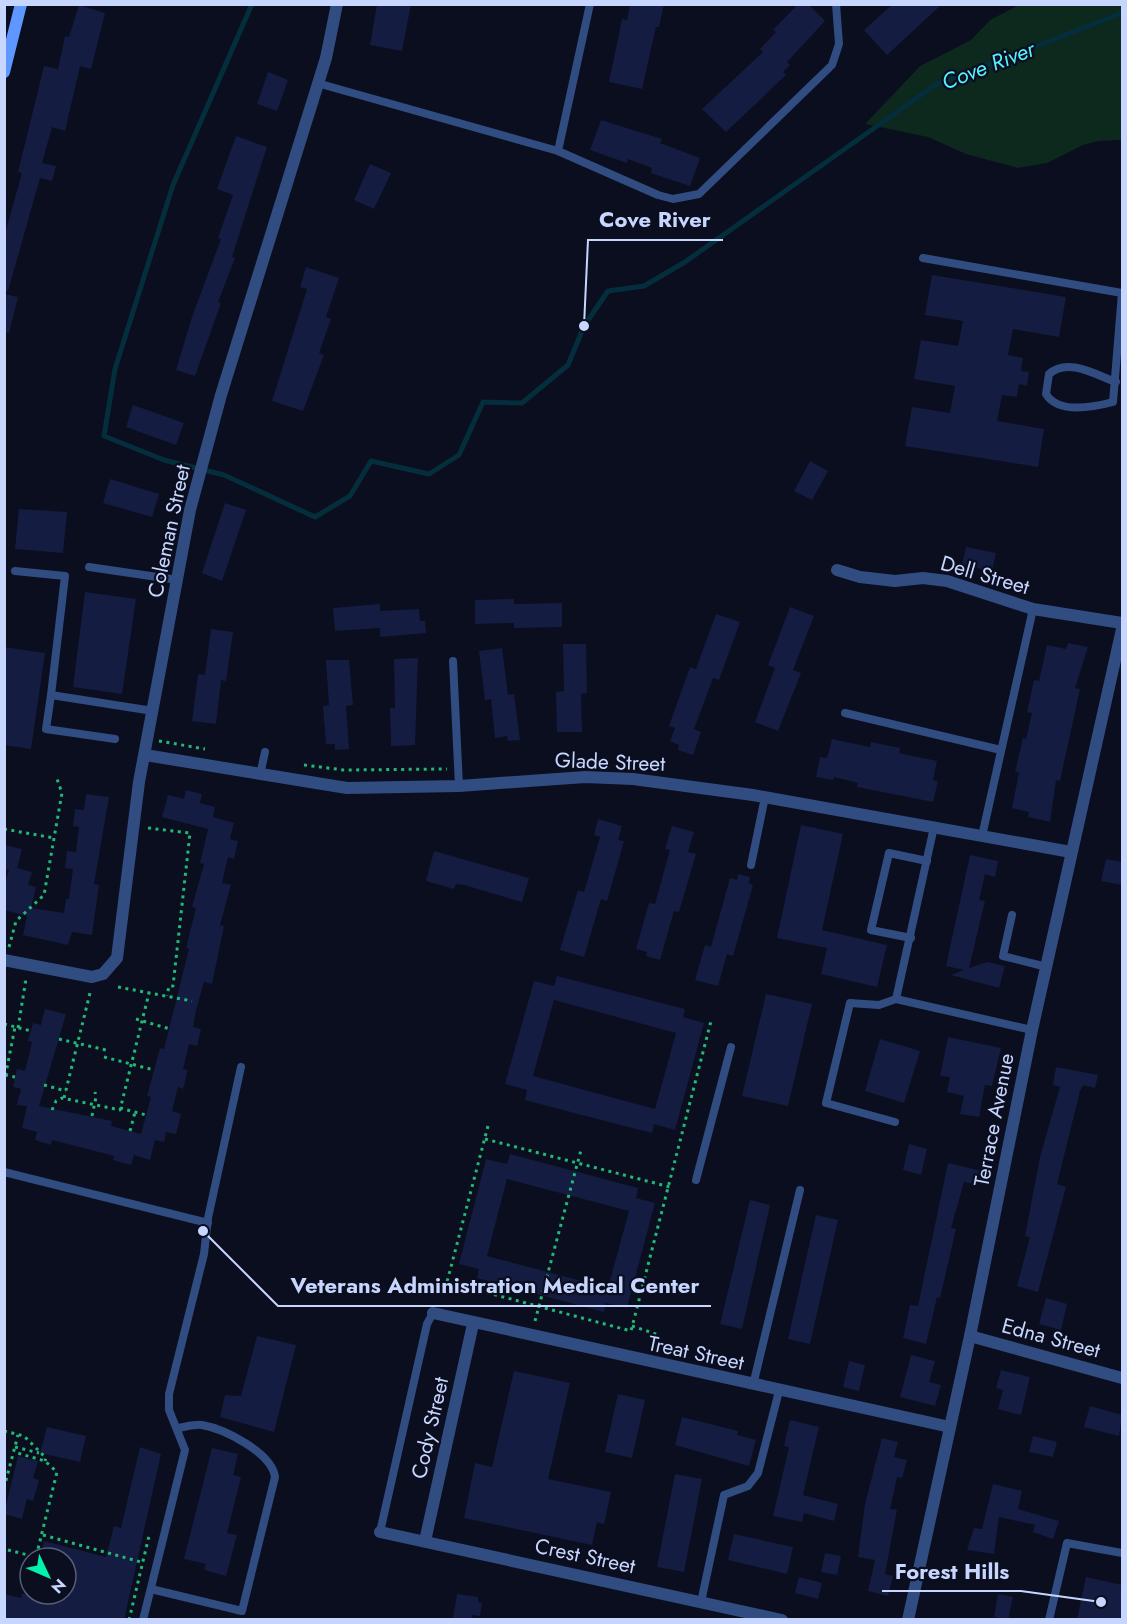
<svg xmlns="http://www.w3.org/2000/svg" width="1127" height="1624" font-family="Jost,sans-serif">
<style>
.green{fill:#0d281d}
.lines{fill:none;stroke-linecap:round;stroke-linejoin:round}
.stream{stroke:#042e3c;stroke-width:5}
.building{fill:#141c41;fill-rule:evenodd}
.path{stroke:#22b876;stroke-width:3;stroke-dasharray:3 4.5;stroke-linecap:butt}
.service{stroke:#304c81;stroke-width:8}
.minor{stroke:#304c81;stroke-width:12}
.secondary{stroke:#5e97ff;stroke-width:12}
.labels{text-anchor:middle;stroke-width:4.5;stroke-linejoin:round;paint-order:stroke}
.street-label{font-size:21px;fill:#c7d6ff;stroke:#0a0e1e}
.water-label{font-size:22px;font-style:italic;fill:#55f1ff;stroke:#0a0e1e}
.leader{fill:none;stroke:#c7d6ff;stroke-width:2}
.callout-dot{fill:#c7d6ff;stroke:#0a0e1e;stroke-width:2}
.callout-label{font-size:22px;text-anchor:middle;font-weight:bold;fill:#c7d6ff;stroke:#0a0e1e;stroke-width:4.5;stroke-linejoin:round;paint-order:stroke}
</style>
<rect width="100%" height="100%" fill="#0a0e1e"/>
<polygon class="green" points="1019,5 1122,5 1122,140 1098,141 1083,145 1047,163 1018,168 966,154 928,137 865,124 920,66 971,40 990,20"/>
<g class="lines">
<polyline class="stream" points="252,4 173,185 115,369 104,436 164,460 224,475 315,517 350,496 371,461 429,474 459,455 483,402 522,403 568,365 584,326 608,291 644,286 685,262 935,85 1122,13"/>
</g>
<g class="building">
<polygon points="377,4 411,4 402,51 370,45"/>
<polygon points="630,4 664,4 659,27 656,27 642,89 609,82 622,19 627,20"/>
<polygon points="798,4 808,4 825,21 787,62 790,65 783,72 786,75 726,132 702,109 763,52 760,49 776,32 773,30"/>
<polygon points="893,4 942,4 887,55 864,30"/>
<polygon points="79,5 105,13 91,69 80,66 65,131 52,127 42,163 56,166 52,181 40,178 8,291 4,290 4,237 22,173 18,172 44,66 58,69 65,36 69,37"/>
<polygon points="268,72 288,80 277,111 257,104"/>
<polygon points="601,120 662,139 660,143 700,158 690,186 651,173 652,168 628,159 627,163 590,150"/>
<polygon points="236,136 267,147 232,257 235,258 218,302 221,303 195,376 176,370 192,317 221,239 218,238 233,195 217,189"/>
<polygon points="370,164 391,173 374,209 354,200"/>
<polygon points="306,267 339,278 326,317 331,319 319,353 324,355 303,411 272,401 307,289 300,287"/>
<polygon points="932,275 1066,297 1059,337 1013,329 1008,355 1023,358 1021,371 1029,372 1027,386 1019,384 1017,397 1002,395 997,421 1044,429 1038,467 905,446 912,407 950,413 955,386 914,379 921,340 958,346 963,321 925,315"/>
<polygon points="4,294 18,297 9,333 4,332"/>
<polygon points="133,405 184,423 176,445 126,427"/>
<polygon points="810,461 828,471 812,500 794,491"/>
<polygon points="110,479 159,494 152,517 103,503"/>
<polygon points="225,503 246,510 222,581 202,573"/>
<polygon points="19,509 67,512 63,553 15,549"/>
<polygon points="966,547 996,553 992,571 962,565"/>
<polygon points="85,592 136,599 122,694 73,687"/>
<polygon points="514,599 514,604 562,603 562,627 514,628 514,623 475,624 475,600"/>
<polygon points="380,604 380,611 419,609 420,621 425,621 426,633 380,637 380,628 335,631 333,608"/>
<polygon points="790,607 814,616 793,670 801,673 778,731 755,722 775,668 768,665"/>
<polygon points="716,614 740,622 719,680 713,678 694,729 701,732 693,755 678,750 679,745 670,741 675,728 669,726 690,667 696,669"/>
<polygon points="211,629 233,632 226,681 221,680 216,724 192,721 198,674 205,675"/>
<polygon points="1068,643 1088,647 1075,688 1080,689 1060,781 1056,780 1050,822 1028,817 1029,812 1012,808 1019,772 1015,772 1023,738 1026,739 1032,713 1027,712 1034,680 1039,681 1047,645 1066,649"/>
<polygon points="563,644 586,644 587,693 581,694 582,732 557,732 556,692 564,691"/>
<polygon points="4,647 45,653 31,749 4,745"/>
<polygon points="502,648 508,695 514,694 520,740 508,741 507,736 495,738 491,699 485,700 479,651"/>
<polygon points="418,658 415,745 391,746 390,708 395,708 394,659"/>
<polygon points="326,660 349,660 353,705 346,706 349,749 335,750 335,744 326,744 323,706 329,705"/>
<polygon points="832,739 870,747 871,742 900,748 899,753 937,761 933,780 938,781 933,802 857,787 858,783 834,777 833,780 816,777 820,757 827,758"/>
<polygon points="186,790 202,794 200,803 215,807 213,817 234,823 230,839 238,841 234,859 228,857 222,883 231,885 220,925 224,926 212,984 204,982 196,1010 193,1027 201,1029 197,1046 189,1044 183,1069 188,1070 183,1089 178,1087 172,1111 181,1114 176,1134 166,1132 164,1142 155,1140 150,1160 134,1155 131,1165 113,1160 114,1156 52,1140 51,1145 35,1140 37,1132 22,1128 27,1106 17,1105 21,1089 13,1087 17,1069 25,1071 32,1042 28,1041 33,1023 41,1025 45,1009 66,1014 39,1106 112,1121 111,1126 141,1134 151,1097 147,1096 160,1048 164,1049 189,949 186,948 196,908 192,907 204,864 200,863 208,829 162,817 168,795 184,799"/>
<polygon points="86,794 109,797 94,884 99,885 92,935 72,932 68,945 23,935 27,916 4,910 4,887 9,870 4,869 4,845 22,849 17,868 32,872 28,885 36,887 31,908 64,913 66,899 69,899 73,869 65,868 67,851 76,852 79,827 73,826 75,809 84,810"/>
<polygon points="598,819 622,826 618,840 624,841 607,901 601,899 584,957 560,950 578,890 584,892 600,837 594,835"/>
<polygon points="801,825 843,834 822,930 887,945 877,987 821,974 827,948 777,938"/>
<polygon points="672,826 694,832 688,852 696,854 679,912 674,911 660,960 646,956 647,952 636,949 649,903 655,904 670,850 665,849"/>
<polygon points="434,851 529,878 522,902 464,885 456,884 454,889 426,881"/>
<polygon points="970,855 998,861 995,877 985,874 979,900 985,901 969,968 987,962 1005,966 999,988 951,975 964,970 946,966"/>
<polygon points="1106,859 1122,862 1122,885 1101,881"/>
<polygon points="738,874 750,877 749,883 753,885 733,956 727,954 718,986 695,980 705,945 711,947 730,878 737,880"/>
<path d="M557 976 685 1009 683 1017 704 1023 675 1130 654 1124 652 1133 578 1114 525 1100 527 1090 505 1084 534 981 554 986ZM554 1000 676 1033 655 1109 533 1076Z"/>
<polygon points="766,994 812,1004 788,1106 742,1096"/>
<polygon points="948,1037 1001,1048 992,1086 985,1085 979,1117 960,1114 964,1096 947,1092 950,1077 940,1076"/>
<polygon points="880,1039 920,1051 904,1103 865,1091"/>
<polygon points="1056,1067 1098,1075 1095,1088 1083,1085 1080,1091 1057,1184 1066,1187 1038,1292 1017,1286 1030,1237 1025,1236 1040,1157 1060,1087 1053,1085"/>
<polygon points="909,1144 927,1149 921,1175 903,1170"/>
<path d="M510 1154 638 1188 636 1198 655 1203 627 1308 606 1303 604 1312 552 1298 477 1278 479 1269 459 1264 486 1159 507 1164ZM507 1179 629 1211 608 1288 487 1256Z"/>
<polygon points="948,1163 982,1171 979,1185 964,1182 951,1228 956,1229 940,1298 937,1297 926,1344 903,1338 910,1305 918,1306"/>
<polygon points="750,1200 770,1205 742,1329 720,1324"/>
<polygon points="816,1215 838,1220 810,1344 788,1339"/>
<polygon points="1046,1298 1067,1304 1061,1330 1039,1324"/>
<polygon points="257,1336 296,1345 274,1432 220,1417 225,1395 241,1396"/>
<polygon points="911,1355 935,1361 929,1382 941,1385 935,1406 900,1397"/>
<polygon points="849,1361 865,1365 859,1391 843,1387"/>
<polygon points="1001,1370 1030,1377 1021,1415 998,1409 1003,1390 996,1388"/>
<polygon points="514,1371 570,1383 548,1479 611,1492 604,1524 597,1522 592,1545 464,1518 475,1463 492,1467"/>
<polygon points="618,1394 645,1400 632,1458 605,1452"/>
<polygon points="1090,1406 1122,1415 1119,1436 1084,1427"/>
<polygon points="682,1417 738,1431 737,1435 756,1440 749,1466 675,1445"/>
<polygon points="790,1420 819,1427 803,1495 838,1504 834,1521 804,1513 802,1522 773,1516 789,1447 784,1446"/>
<polygon points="47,1427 86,1436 80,1462 40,1453"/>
<polygon points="1033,1436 1057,1442 1053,1457 1029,1452"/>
<polygon points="882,1438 898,1442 894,1457 907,1460 902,1478 897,1477 890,1509 897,1510 885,1574 893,1576 888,1596 868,1591 875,1560 858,1557 865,1504"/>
<polygon points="140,1447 161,1454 124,1620 4,1620 4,1594 21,1598 22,1594 66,1594 66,1558 40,1558 44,1541 106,1557 114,1526 121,1528"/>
<polygon points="212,1448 238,1454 233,1475 241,1477 227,1533 237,1535 226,1576 204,1570 206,1564 184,1559"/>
<polygon points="18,1456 38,1461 33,1478 39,1480 33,1501 27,1499 22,1519 4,1514"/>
<polygon points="675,1474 702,1479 684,1572 657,1567"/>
<polygon points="993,1484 1022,1491 1018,1509 1059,1521 1053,1539 1033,1532 1035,1525 999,1517 994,1554 967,1550 974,1528 982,1529"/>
<polygon points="734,1534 793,1547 787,1574 728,1560"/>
<polygon points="825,1553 841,1556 837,1575 821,1572"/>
<polygon points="799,1577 822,1583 818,1599 795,1593"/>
<polygon points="1086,1577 1122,1585 1122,1620 1077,1620"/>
<polygon points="457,1594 478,1597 478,1602 482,1603 480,1616 472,1615 471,1620 453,1618"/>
<polygon points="998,1594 1013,1597 1008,1620 994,1617"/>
</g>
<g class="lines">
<g class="path">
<polyline points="159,741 205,749"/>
<polyline points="304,765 344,770 447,769"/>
<polyline points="148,828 190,833 173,986 169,986 167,996"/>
<polyline points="4,829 54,838"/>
<polyline points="9,947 16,921 44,895 62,793 57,779"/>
<polyline points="118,987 192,1001"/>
<polyline points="136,1019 170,1029"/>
<polyline points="4,1024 31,1031"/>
<polyline points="18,1028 26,979"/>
<polyline points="59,1039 106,1050"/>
<polyline points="104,1057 154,1070"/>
<polyline points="5,1075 15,1077"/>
<polyline points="4,1083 15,1027"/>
<polyline points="44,1085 66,1091"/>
<polyline points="64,1098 91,989"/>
<polyline points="120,1108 146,1115"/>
<polyline points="52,1110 56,1101 62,1098 120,1110 149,993"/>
<polyline points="92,1116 96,1097 95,1092"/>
<polyline points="488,1126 447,1282 631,1331 711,1021"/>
<polyline points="130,1131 135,1112"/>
<polyline points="485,1139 670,1187"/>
<polyline points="535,1321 581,1150"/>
<polyline points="632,1326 659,1335"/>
<polyline points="4,1431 24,1436 46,1458 45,1461"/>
<polyline points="15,1447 39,1453"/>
<polyline points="4,1488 18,1435"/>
<polyline points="43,1535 141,1562"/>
<polyline points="8,1550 36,1557 57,1472 45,1461 14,1452"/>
<polyline points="129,1620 149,1536"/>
</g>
<g class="service">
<polyline points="317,83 558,151 590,4"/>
<polyline points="558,151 658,195 673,199 699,194 832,65 839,44 836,4"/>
<polyline points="923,258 1122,293"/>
<path d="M1116 382C1096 375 1068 357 1049 374L1046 394C1058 414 1094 407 1113 402L1122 293"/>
<polyline points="89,567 178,580"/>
<polyline points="15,571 65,576 51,695 153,711"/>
<polyline points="453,661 459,786"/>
<polyline points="51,695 46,729 115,739"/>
<polyline points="845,713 1001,750"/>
<polyline points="260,775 265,752"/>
<polyline points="982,836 1033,609"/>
<polyline points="751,865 765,797"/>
<polyline points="1012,915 1003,956 1047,967"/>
<polyline points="911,938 871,930 889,853 927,861"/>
<polyline points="896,999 934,827"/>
<polyline points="895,1122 826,1103 850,1003 879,1005 896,999 1032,1030"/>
<polyline points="4,1172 208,1223"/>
<polyline points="696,1180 731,1047"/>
<polyline points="753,1385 800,1190"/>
<polyline points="380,1532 427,1324 433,1313"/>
<path d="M151 1589 242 1611 275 1477C272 1453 225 1429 202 1425 195 1424 185 1427 178 1428"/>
<polyline points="701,1602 724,1495 748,1486 758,1473 779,1391"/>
<polyline points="143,1620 185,1450 169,1410 169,1394 204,1254 208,1218 241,1067"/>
<polyline points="1049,1620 1067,1543 1122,1553"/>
</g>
<g class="minor">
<polyline points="837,570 860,577 895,581 923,578 947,581 1033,609 1122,623"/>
<polyline points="145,755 347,788 459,786 585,777 633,779 753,795 1071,852"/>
<polyline points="4,960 92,977 103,974 117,958 139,782 190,510 221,395 326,58 337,4"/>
<polyline points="433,1313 950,1427"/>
<polyline points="970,1336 1122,1378"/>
<polyline points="380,1532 782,1620"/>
<polyline points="425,1541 473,1324"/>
<polyline points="908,1620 970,1336 1032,1030 1122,629"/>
</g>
<polyline class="secondary" points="4,72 21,4"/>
</g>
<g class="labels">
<g class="street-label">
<text transform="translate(169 531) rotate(-78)" y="7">Coleman Street</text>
<text transform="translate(985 575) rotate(16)" y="7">Dell Street</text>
<text transform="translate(610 762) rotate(2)" y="7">Glade Street</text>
<text transform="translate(994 1120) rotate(-79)" y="7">Terrace Avenue</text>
<text transform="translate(1051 1338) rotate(15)" y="7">Edna Street</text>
<text transform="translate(696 1353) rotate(12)" y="7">Treat Street</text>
<text transform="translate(430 1428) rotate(-77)" y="7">Cody Street</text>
<text transform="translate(585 1556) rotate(12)" y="7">Crest Street</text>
</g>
<g class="water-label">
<text transform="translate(988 65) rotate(-21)" y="8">Cove River</text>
</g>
</g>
<path class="leader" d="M584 326L588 240H723M203 1231L278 1306H711M1101 1602L1021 1591H882"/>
<g class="callout-dot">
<circle cx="584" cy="326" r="6"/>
<circle cx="203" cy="1231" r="6"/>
<circle cx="1101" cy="1602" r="6"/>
</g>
<g class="callout-label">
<text x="655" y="227">Cove River</text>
<text x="495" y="1293">Veterans Administration Medical Center</text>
<text x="952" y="1579">Forest Hills</text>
</g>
<rect width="1127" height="1624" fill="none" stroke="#c7d6ff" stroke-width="12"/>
<g transform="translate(48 1576) rotate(134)"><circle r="28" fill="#0a0e1e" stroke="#565e78" stroke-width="1.5"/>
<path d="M0-4.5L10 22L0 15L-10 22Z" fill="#00f2ae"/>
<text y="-9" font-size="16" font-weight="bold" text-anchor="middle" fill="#c7d6ff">N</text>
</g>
</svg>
